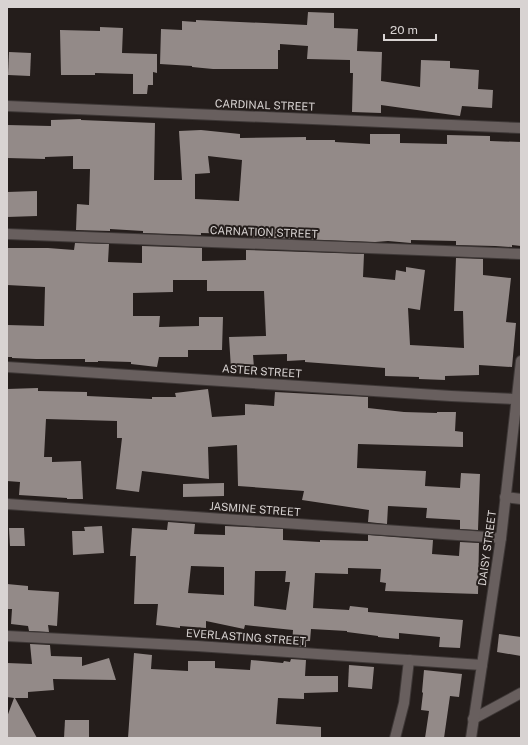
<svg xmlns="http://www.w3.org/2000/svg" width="528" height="745" font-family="'Public Sans',sans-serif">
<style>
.building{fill:#938a88;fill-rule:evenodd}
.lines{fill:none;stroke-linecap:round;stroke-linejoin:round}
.minor-casing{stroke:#3e3837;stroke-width:12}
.tertiary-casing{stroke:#3e3837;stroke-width:12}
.minor{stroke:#685f5e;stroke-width:10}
.tertiary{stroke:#685f5e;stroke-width:10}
.labels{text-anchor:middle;stroke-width:4;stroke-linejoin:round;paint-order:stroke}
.street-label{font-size:11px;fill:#d8d3d2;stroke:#241d1b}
</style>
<rect width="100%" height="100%" fill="#241d1b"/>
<g class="building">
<polygon points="308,12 334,13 334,28 358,29 357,51 382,52 381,81 420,87 421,60 450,61 450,68 479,70 478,89 493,90 492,108 462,106 460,116 381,105 381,113 352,112 353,73 350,73 350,60 307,59 308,46 280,44 280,50 278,50 278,69 213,69 192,67 192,66 160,64 161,29 182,30 182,21 196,22 196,20 307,25"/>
<polygon points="100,27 123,28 122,53 157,54 157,73 153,72 153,85 148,85 147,94 133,94 133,74 95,73 95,75 61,75 60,30 100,31"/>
<polygon points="9,52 31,53 30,76 8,75"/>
<path d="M81 119V120L155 123 154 180H182L179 131 201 130 240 134V138L306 137V140H335V142L370 144V134H400V143L447 144V135L490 136V141L521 142V246L512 245V247L495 246 456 245V241L411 240V243L388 241 375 242 246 237V234L201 233V235L143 233V231L110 229V231L76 230 77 204 89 205 90 169H73V156L45 157V159L7 158V125L51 126V120ZM208 156 242 160 239 201 195 199V174L210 173Z"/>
<polygon points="37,191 37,216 7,217 7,192"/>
<polygon points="75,243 109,244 108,262 142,263 142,246 202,248 202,261 246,260 246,250 364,254 363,277 395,280 396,270 406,272 406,267 425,270 420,310 408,308 410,345 464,348 463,311 454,311 456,258 483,259 483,275 511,278 506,322 516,323 512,367 479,365 479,375 445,376 445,380 419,379 419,377 385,376 385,368 305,362 305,360 287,361 287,354 253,355 254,368 231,369 229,337 266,336 264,291 207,291 207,280 173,280 173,292 133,293 133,316 160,316 159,327 199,326 199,317 223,317 222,350 188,350 188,357 159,357 157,367 131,364 131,362 98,361 98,362 85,362 85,359 36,359 12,358 12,357 7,357 7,325 44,326 45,287 7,285 7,248 48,248 74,250"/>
<polygon points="38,388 38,391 87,392 87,396 152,399 152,397 176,397 175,393 208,389 212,417 245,415 245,404 274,406 275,392 368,397 368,408 404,412 437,413 437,412 456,412 455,431 463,432 463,447 358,444 357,468 426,471 425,486 460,488 461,473 480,474 478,530 460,529 460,520 426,518 427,508 388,506 387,524 368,522 369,510 302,500 304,491 238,486 237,445 208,447 209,479 142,471 139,492 116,489 122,438 117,438 117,421 46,419 44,457 52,457 52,462 81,461 83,499 67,499 67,498 19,495 20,482 7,481 7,389"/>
<polygon points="224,483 224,496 183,497 183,484"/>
<path d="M168 522 195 524 194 534 225 535V526L283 529V540L320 542V540L368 541V535L433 540 432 554 459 556 460 542 479 543 478 594 385 591 386 583 380 582 381 569 348 568V574L315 573 313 608 349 610 350 606 368 608V612L463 620 460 648 439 647 440 637 399 633V639L378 637V636L347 632V631L311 629 310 641H306V647L292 646 293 630 245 625 244 629 206 621V628L180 626V628L156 625 158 604H134L136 556H130L132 528 167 530ZM191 566 224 567V595L188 593ZM255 571H286L285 582H290L286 610 254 606Z"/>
<polygon points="102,526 104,553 73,555 72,531 85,531 84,527"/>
<polygon points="9,528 24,528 25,546 10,546"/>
<polygon points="7,584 28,586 28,590 59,592 57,626 48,625 49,632 29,631 28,626 11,624 12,609 7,609"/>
<polygon points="499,634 521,637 521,656 497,652"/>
<polygon points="30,644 50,645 51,656 82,657 82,666 109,658 116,680 53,679 54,690 28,692 28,698 15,698 37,738 7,738 7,717 14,698 7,697 7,663 32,664"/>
<polygon points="134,653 152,655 151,669 188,671 188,661 215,661 215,668 250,670 251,660 283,663 284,661 290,662 291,659 306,660 305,676 338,676 338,692 304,693 304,699 278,698 276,724 321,727 321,738 128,738"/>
<polygon points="349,665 374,667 372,689 348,687"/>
<polygon points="424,670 462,674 459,697 450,696 444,738 425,738 429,711 421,710 423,693 422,692"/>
<polygon points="65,720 89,720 89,738 64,738"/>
</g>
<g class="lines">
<g class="minor-casing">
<g id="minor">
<polyline points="7,106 521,128"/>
<polyline points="7,234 521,254"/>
<polyline points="7,367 451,396 516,399"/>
<polyline points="505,497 521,499"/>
<polyline points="7,504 501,538"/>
<polyline points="482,665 501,538 521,361"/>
<polyline points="473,719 521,693"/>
<polyline points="395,738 404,703 409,660"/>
</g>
</g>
<g class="tertiary-casing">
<polyline id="tertiary" points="7,636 197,646 482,665 471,738"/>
</g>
<use href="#minor" class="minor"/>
<use href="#tertiary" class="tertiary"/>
</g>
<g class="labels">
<g class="street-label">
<text transform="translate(265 105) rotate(2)" y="4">CARDINAL STREET</text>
<text transform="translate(264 232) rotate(2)" y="4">CARNATION STREET</text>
<text transform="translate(262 371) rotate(4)" y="4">ASTER STREET</text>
<text transform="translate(255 509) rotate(4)" y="4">JASMINE STREET</text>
<text transform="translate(487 548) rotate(-82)" y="4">DAISY STREET</text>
<text transform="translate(246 637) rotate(4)" y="4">EVERLASTING STREET</text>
</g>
</g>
<rect width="528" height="745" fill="none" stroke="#d8d3d2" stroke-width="16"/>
<path d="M384 34v6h52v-6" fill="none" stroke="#d8d3d2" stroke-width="2"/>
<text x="390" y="34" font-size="12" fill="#d8d3d2" stroke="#241d1b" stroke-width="3" paint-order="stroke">20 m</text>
</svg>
